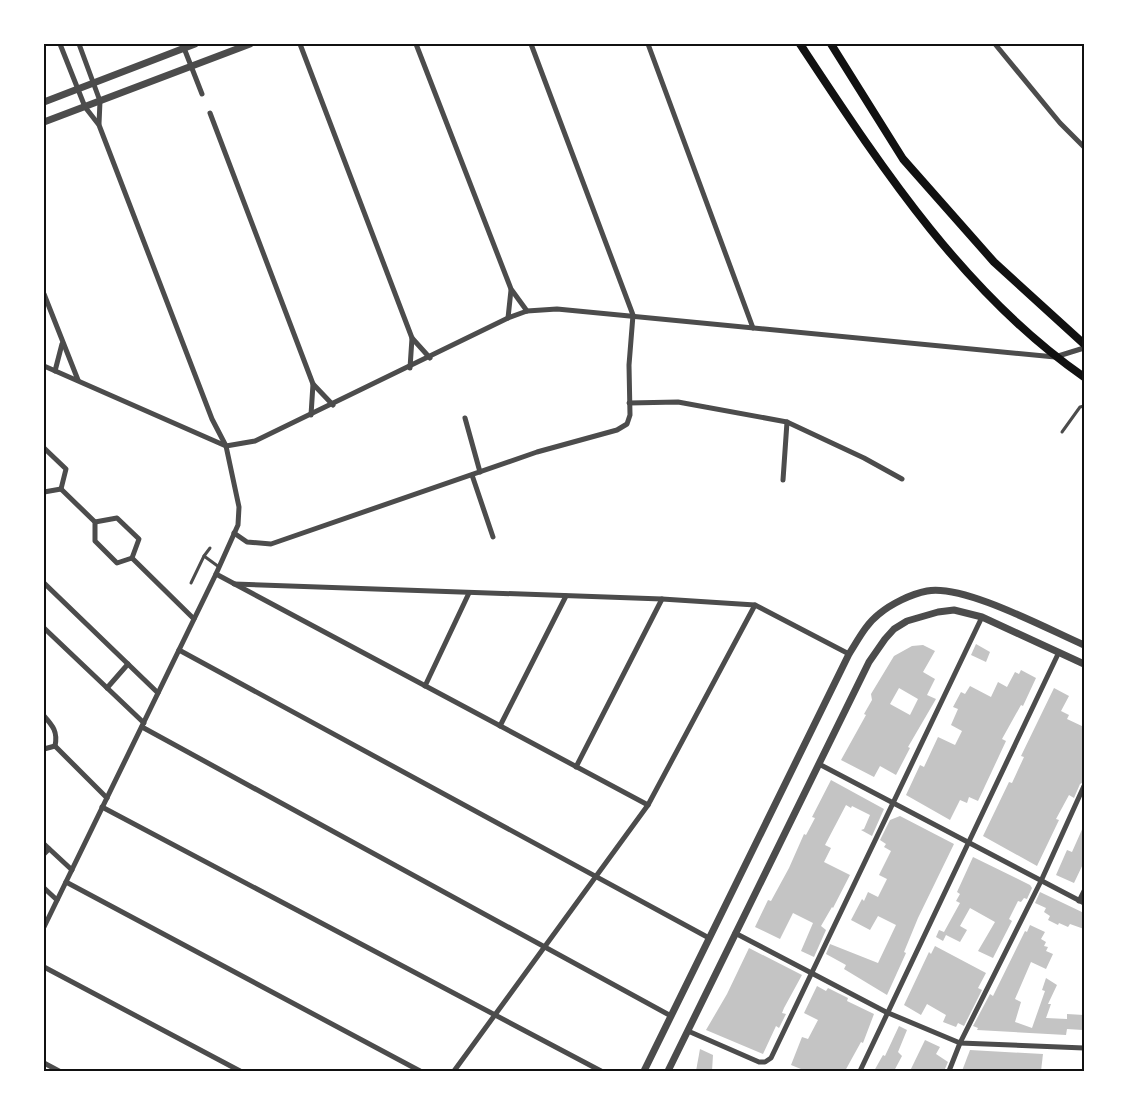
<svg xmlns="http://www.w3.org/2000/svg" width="1128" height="1115" font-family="'PT Serif',serif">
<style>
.building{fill:#c4c4c4;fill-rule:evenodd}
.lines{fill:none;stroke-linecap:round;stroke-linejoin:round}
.service{stroke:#4c4c4c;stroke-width:3}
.minor{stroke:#4c4c4c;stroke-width:5}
.tertiary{stroke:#4c4c4c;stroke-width:7}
.secondary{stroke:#111;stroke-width:8}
.neatline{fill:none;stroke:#111;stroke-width:2}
</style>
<rect width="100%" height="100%" fill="#fff"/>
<g class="building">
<polygon points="976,644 990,652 986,662 971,655"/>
<path d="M923 645 935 651 923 672 935 679 927 695 936 699 908 747 910 748 896 775 880 766 874 777 841 760 866 715 864 714 872 700 871 694 894 656 912 646ZM899 688 918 699 910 715 890 704Z"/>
<polygon points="1021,670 1036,678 1023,706 1021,705 1002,739 1006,741 978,801 969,797 967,803 960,800 950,820 906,795 920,765 924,767 938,737 955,745 962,731 951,725 958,709 953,707 961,692 965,694 970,686 991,697 998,682 1007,687 1015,672 1019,674"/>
<polygon points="1054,688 1069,696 1061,711 1069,715 1067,719 1084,727 1084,782 1080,784 1074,798 1069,795 1056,819 1059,820 1037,866 983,836 1009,782 1012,783 1024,757 1021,756"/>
<polygon points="831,780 884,809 872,836 861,830 864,829 870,815 852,806 851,808 846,805 825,845 831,848 824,862 850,875 833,908 832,907 821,926 826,930 814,957 801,951 813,923 793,913 780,939 755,927 768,900 771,901 789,868 804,834 806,835 815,818 812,817"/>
<polygon points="900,816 954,844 918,918 904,952 906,953 887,995 844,969 846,965 826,954 830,944 878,963 896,925 878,916 870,930 851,920 862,899 864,901 868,892 878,897 887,879 879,875 891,851 884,847 886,844 880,840 890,820"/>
<polygon points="1084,825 1084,862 1074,883 1056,875 1067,850 1072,852"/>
<polygon points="973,857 1030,885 1032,888 1027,899 1024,898 1021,902 1018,901 1009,919 1012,921 993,958 978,951 995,922 970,908 960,926 967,930 960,942 946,935 943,941 936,937 939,930 944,932 960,903 956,901 960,894 957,892"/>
<polygon points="1040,892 1084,913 1084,929 1070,924 1068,927 1059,923 1058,925 1048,920 1050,916 1044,912 1046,908 1035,903"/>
<polygon points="1030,925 1045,932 1041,939 1046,942 1044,946 1048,947 1046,951 1053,954 1046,969 1031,962 1015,999 1021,1002 1015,1022 1032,1028 1045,991 1042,990 1046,978 1057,985 1048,1004 1051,1004 1046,1018 1067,1019 1067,1014 1084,1015 1083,1030 1067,1029 1066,1035 977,1030 978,1028 973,1026 990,994 993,996 1025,931 1027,932"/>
<polygon points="935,946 986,973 978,988 982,990 964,1026 958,1023 956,1027 943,1022 946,1015 927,1004 921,1015 904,1005 929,952 931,954"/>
<polygon points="749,948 802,975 784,1008 782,1013 786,1014 779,1028 776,1026 763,1054 706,1030 727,994"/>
<polygon points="817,986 826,991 828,988 848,998 847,1001 874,1014 863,1043 861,1042 845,1071 806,1071 791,1065 802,1037 808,1039 818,1020 804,1013"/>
<polygon points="899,1026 907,1030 898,1052 902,1056 894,1071 874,1071 883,1055 885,1056"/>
<polygon points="925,1040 940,1047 936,1054 948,1062 944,1071 910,1071"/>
<polygon points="700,1049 713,1055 712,1071 696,1071"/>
<polygon points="970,1050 1043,1054 1041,1071 962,1071"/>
</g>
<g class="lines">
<g class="service">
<polyline points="1062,432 1080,407 1084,406"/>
<polyline points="204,556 210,548"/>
<polyline points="191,583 204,556 219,567"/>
</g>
<g class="minor">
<polyline points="79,44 100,101 99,124"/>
<polyline points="300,44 412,338 430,358"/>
<polyline points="416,44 511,289 527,311"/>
<polyline points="648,44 753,328"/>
<polyline points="995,44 1060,123 1084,147"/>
<polyline points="184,48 202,94"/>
<polyline points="210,113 313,384 333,405"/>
<polyline points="44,294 78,380"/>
<polyline points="508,318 511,290"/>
<polyline points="44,366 226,446 255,441 508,318 527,311 557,309 1055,357 1084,348"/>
<polyline points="410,368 412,338"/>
<polyline points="55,371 62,344"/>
<polyline points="629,403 678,402 787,422 864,458 902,479"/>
<polyline points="311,415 313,384"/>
<polyline points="465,418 480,472"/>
<polyline points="44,448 66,469 61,489"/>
<polyline points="472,475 493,537"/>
<polyline points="783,480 787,422"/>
<polyline points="61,489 95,522 95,541 117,563 132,558"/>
<polyline points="44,492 61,489"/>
<polyline points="95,522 117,518 139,539 132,558"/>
<polyline points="234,533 247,542 271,544 537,452 617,430 627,424 630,415 629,365 633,315 531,44"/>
<polyline points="132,558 194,619"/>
<polyline points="216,574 648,805"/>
<polyline points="44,583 158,693"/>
<polyline points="234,584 662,599 755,605 849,654"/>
<polyline points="44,628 144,723"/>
<polyline points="179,650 709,938"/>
<polyline points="425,686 469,593"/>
<polyline points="107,688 128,664"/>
<path d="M44 716C53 726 58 732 55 746"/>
<polyline points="500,726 566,596"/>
<polyline points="142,727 671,1016"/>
<polyline points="55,746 107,798"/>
<polyline points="44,749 55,746"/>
<polyline points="819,764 1084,903"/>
<polyline points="576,767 662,599"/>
<polyline points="102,807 601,1071"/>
<polyline points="44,844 72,870"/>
<polyline points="44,854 49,849"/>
<polyline points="66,882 420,1071"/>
<polyline points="44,888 57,900"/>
<polyline points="1079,901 1084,891"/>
<polyline points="44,927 216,574 238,525 239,507 226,446 212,419 99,125 85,107 60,44"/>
<polyline points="735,933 886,1012 960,1043 1084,1048"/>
<polyline points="44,967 240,1071"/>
<polyline points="688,1031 759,1062 765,1062 771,1058 982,617"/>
<polyline points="44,1063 59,1071"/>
<polyline points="454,1071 648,805 755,605"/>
<polyline points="860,1071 1059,652"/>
<polyline points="949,1071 960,1043 1041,881 1084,786"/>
</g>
<g class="tertiary">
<polyline points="44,102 195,44"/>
<polyline points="44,122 250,44"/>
<path d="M644 1071 849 654C858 640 866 624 879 614 891 604 911 594 927 591 964 584 1047 629 1084 645"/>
<polyline points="668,1071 869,662 885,639 894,629 907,621 938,612 954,610 982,617 1084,664"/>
</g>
<g class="secondary">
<path d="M800 44C880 165 963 293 1084 377"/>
<polyline points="831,44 903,159 994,262 1084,344"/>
</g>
</g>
<rect width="1128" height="1115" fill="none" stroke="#ffffff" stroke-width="90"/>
<rect x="45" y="45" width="1038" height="1025" class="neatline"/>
</svg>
